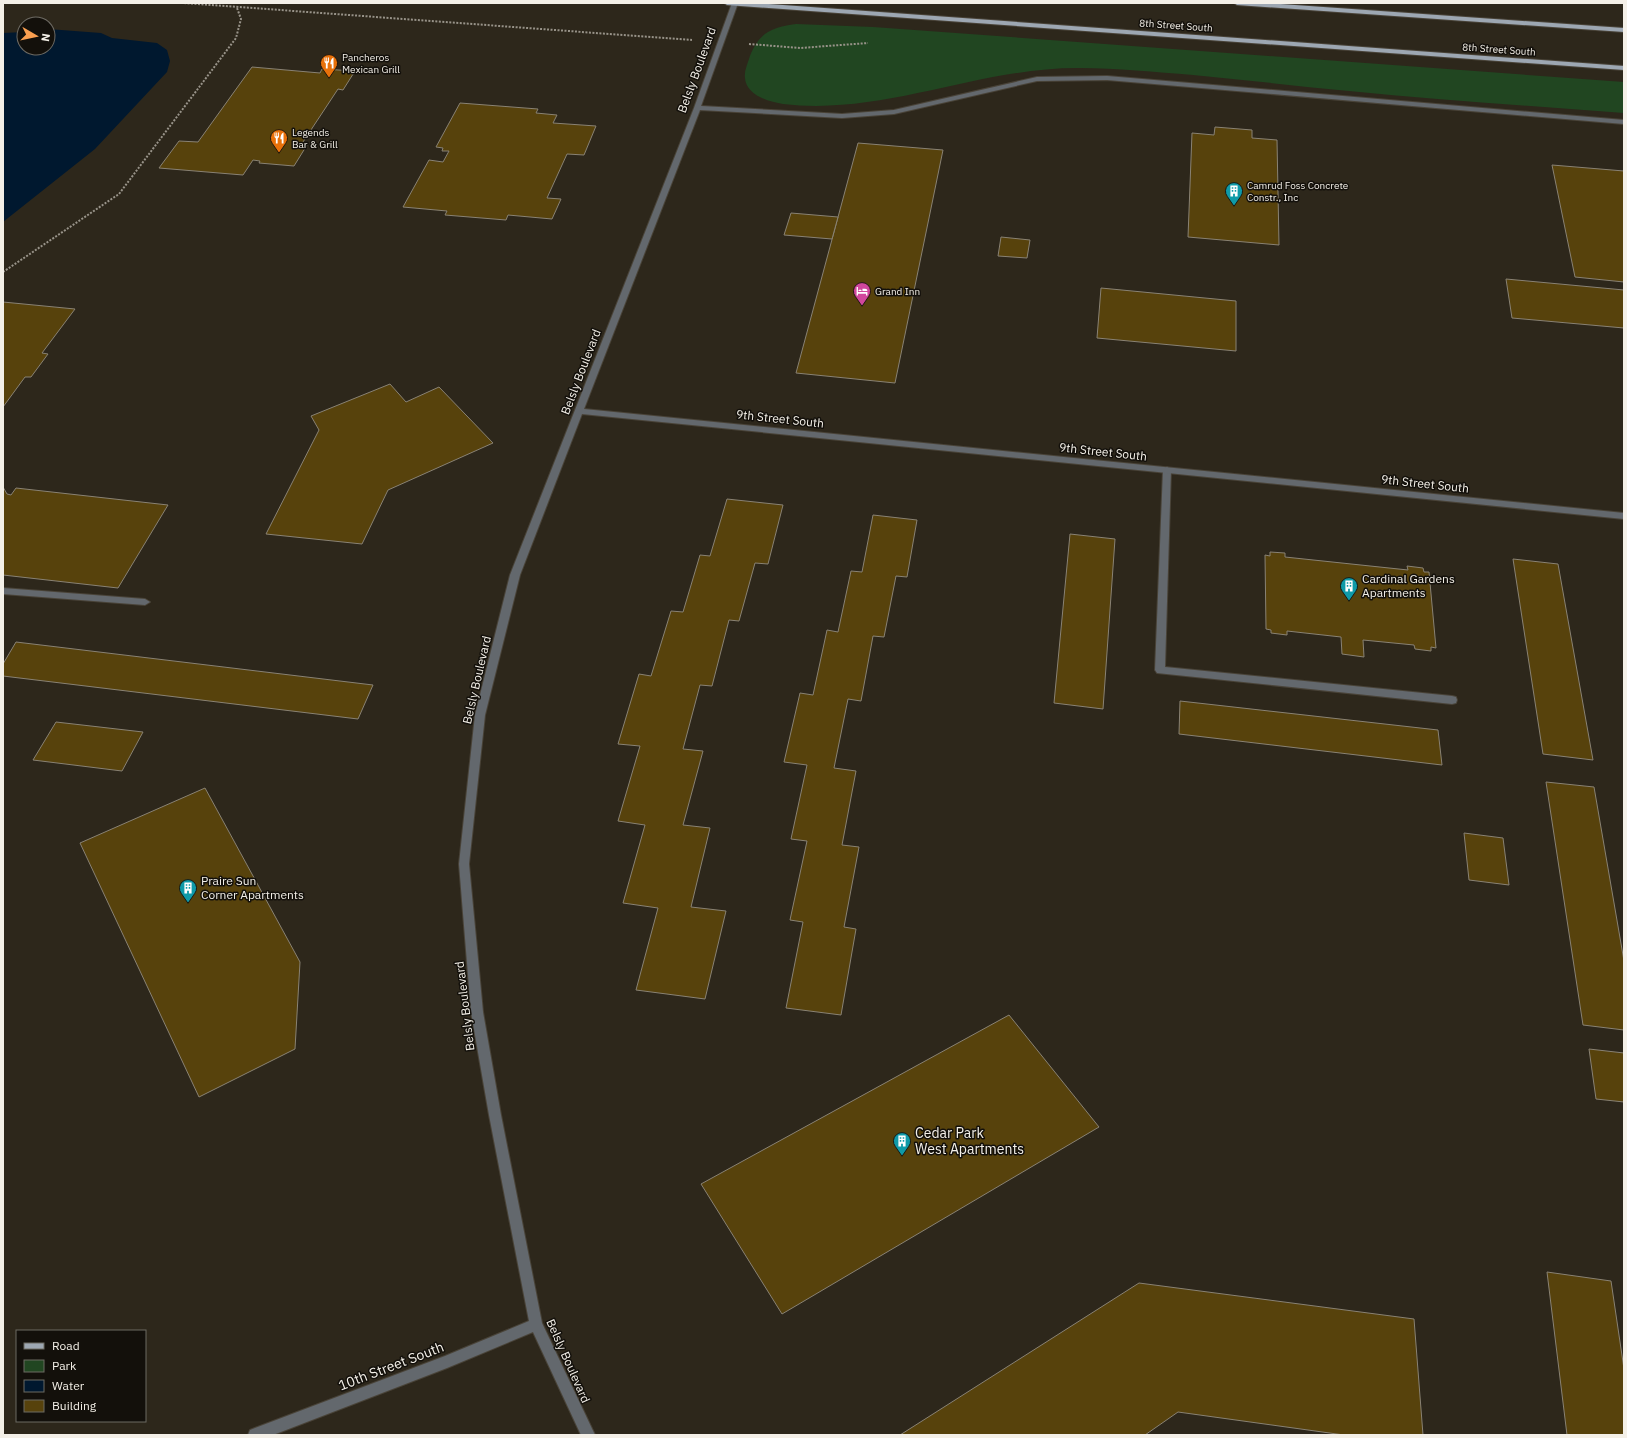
<svg xmlns="http://www.w3.org/2000/svg" width="1627" height="1438" font-family="'IBM Plex Sans',sans-serif">
<style>
.green{fill:#214621}
.water{fill:#00182f}
.building{fill:#57420c;stroke:#898274}
.lines{fill:none;stroke-linecap:round;stroke-linejoin:round}
.service-casing{stroke:#494338;stroke-width:2}
.minor-casing{stroke:#494338;stroke-width:2}
.primary-casing{stroke:#494338;stroke-width:2}
.path{stroke:#989389;stroke-width:2;stroke-dasharray:2 1.5;stroke-linecap:butt}
.service{fill:#63686d;fill-rule:evenodd}
.minor{fill:#63686d;fill-rule:evenodd}
.primary{fill:#9da7b2;fill-rule:evenodd}
.labels{text-anchor:middle;stroke-width:3;stroke-linejoin:round;paint-order:stroke}
.far-street-label{font-size:10px;fill:#f4f0e8;stroke:#13100b}
.far-poi-label{font-size:10px;fill:#f4f0e8;stroke:#13100b;text-anchor:start}
.street-label{font-size:12px;fill:#f4f0e8;stroke:#13100b}
.poi-label{font-size:12px;fill:#f4f0e8;stroke:#13100b;text-anchor:start}
.near-poi-label{font-size:14px;fill:#f4f0e8;stroke:#13100b;text-anchor:start}
.near-street-label{font-size:14px;fill:#f4f0e8;stroke:#13100b}
</style>
<rect width="100%" height="100%" fill="#2d271b"/>
<path class="green" d="M796 24 873 27 1624 82V113C1532 106 1441 100 1349 91 1297 86 1245 80 1193 75 1155 72 1117 68 1080 68 979 67 885 116 783 104 769 102 746 95 745 78 744 72 747 65 749 59 752 49 759 37 768 32 777 27 787 25 796 24Z"/>
<polygon class="water" points="48,29 101,33 112,38 157,43 167,50 170,61 167,72 95,149 3,222 3,33 24,32 24,48 48,48"/>
<g class="building">
<polygon points="252,67 320,73 322,69 355,71 343,90 338,89 301,145 307,145 294,166 259,163 260,161 253,160 243,175 159,168 179,141 198,142"/>
<polygon points="460,103 538,109 536,113 557,115 553,123 596,126 584,155 567,154 547,198 561,199 552,219 508,215 506,220 445,215 447,211 403,207 429,160 443,162 449,151 442,151 443,148 436,147"/>
<polygon points="1215,127 1252,130 1252,138 1277,140 1279,245 1188,237 1192,133 1214,135"/>
<polygon points="858,143 943,150 895,383 796,373"/>
<polygon points="1552,165 1624,171 1624,282 1575,277"/>
<polygon points="791,213 838,217 832,239 784,235"/>
<polygon points="1001,237 1030,240 1027,258 998,256"/>
<polygon points="1506,279 1624,290 1624,328 1512,318"/>
<polygon points="1101,288 1236,301 1236,351 1097,338"/>
<polygon points="3,302 75,309 42,353 48,354 31,377 25,377 3,407"/>
<polygon points="390,384 406,402 439,387 493,443 388,490 362,544 266,534 319,430 311,416"/>
<polygon points="3,487 7,494 11,495 16,488 168,505 118,588 3,575"/>
<polygon points="727,499 783,505 768,564 755,563 739,621 729,620 712,686 700,685 683,749 703,751 683,825 710,828 691,907 726,911 705,999 636,990 658,908 623,903 645,825 618,821 640,746 618,744 639,674 651,676 671,611 683,612 700,555 710,556"/>
<polygon points="873,515 917,520 907,577 896,576 884,637 873,636 861,701 848,699 834,768 856,771 842,845 859,847 844,927 856,929 841,1015 786,1008 803,922 790,920 807,841 791,839 807,765 784,762 800,693 813,695 827,630 838,632 851,571 862,572"/>
<polygon points="1070,534 1115,539 1103,709 1054,703"/>
<polygon points="1270,552 1285,553 1285,557 1408,570 1407,566 1423,568 1424,572 1429,572 1436,648 1431,647 1431,651 1415,649 1414,645 1363,640 1364,657 1342,654 1341,637 1287,631 1287,635 1271,633 1271,630 1266,629 1265,555 1270,556"/>
<polygon points="1513,559 1558,564 1593,760 1543,754"/>
<polygon points="16,642 373,685 358,719 3,676 3,664"/>
<polygon points="1180,701 1438,730 1442,765 1179,734"/>
<polygon points="56,722 143,732 122,771 33,760"/>
<polygon points="1546,782 1594,787 1624,961 1624,1030 1583,1025"/>
<polygon points="205,788 300,962 295,1049 199,1097 80,843"/>
<polygon points="1464,833 1503,838 1509,885 1469,880"/>
<polygon points="1009,1015 1099,1127 782,1314 701,1184"/>
<polygon points="1589,1049 1624,1053 1624,1102 1596,1099"/>
<polygon points="1547,1272 1611,1281 1624,1369 1624,1435 1567,1435"/>
<polygon points="1139,1283 1414,1319 1423,1435 1344,1435 1178,1412 1145,1435 900,1435"/>
</g>
<g class="lines">
<g class="service-casing">
<g id="service">
<polygon points="1167,467 1171,470 1165,667 1452,696 1456,697 1457,700 1456,703 1452,704 1157,673 1155,670 1163,470"/>
<polygon points="3,588 145,599 150,602 145,605 3,594"/>
</g>
</g>
<g class="minor-casing">
<polygon id="minor" points="732,3 738,3 701,106 842,114 894,110 1037,77 1107,76 1624,120 1624,124 1107,80 1037,81 894,114 842,118 700,110 584,409 1624,513 1624,519 582,414 520,575 485,715 469,864 483,1012 501,1115 542,1323 595,1435 581,1435 533,1332 447,1368 273,1435 248,1435 250,1430 255,1428 445,1356 529,1321 489,1115 471,1012 459,864 475,715 510,575 694,108"/>
</g>
<g class="primary-casing">
<g id="primary">
<polygon points="724,3 754,3 1624,66 1624,70 727,5"/>
<polygon points="1234,3 1265,3 1624,28 1624,32 1237,5"/>
</g>
</g>
<g class="path">
<polyline points="184,3 692,40"/>
<polyline points="749,44 800,48 868,43"/>
<polyline points="3,272 119,194 236,38 241,19 237,8"/>
</g>
<use href="#service" class="service"/>
<use href="#minor" class="minor"/>
<use href="#primary" class="primary"/>
</g>
<defs>
<g id="restaurant-pin" transform="scale(0.9)"><path d="M0 17L-7.5 6A9.5 9.5 0 1 1 7.5 6Z" fill="#e8710a" stroke="#13100b"/><path d="M-5-6h1v4h1v-4h1v4h1v-4h1v5L-1.5 .5V6h-2V.5L-5-1ZM5-6V6H3V1.5H1.5Q1.5-4 5-6Z" fill="#fff"/></g>
<g id="building-pin" transform="scale(0.9)"><path d="M0 17L-7.5 6A9.5 9.5 0 1 1 7.5 6Z" fill="#0f9aa8" stroke="#13100b"/><path d="M-4-6H4V6H1V3H-1V6H-4ZM-2.5-4.3h1.7v1.8h-1.7ZM.8-4.3h1.7v1.8H.8ZM-2.5-1h1.7V.8h-1.7ZM.8-1h1.7V.8H.8Z" fill="#fff"/></g>
<g id="hotel-pin" transform="scale(0.9)"><path d="M0 17L-7.5 6A9.5 9.5 0 1 1 7.5 6Z" fill="#d1479c" stroke="#13100b"/><path d="M-6-4.5h1.5V1H6V5H4.5V3h-9V5H-6ZM-4 0a1.8 1.8 0 1 1 3.6 0ZM.5 0V-2.5h3Q6-2.5 6 0Z" fill="#fff"/></g>
</defs>
<g fill-rule="evenodd">
<use href="#restaurant-pin" x="329" y="63"/>
<use href="#restaurant-pin" x="279" y="138"/>
<use href="#building-pin" x="1234" y="191"/>
<use href="#hotel-pin" x="862" y="291"/>
<use href="#building-pin" x="1349" y="586"/>
<use href="#building-pin" x="188" y="888"/>
<use href="#building-pin" x="902" y="1141"/>
</g>
<g class="labels">
<g class="far-street-label">
<text transform="translate(1176 25) rotate(4)" y="4">8th Street South</text>
<text transform="translate(1499 49) rotate(4)" y="4">8th Street South</text>
</g>
<g class="far-poi-label">
<text x="342" y="61">Pancheros<tspan x="342" dy="12">Mexican Grill</tspan></text>
<text x="292" y="136">Legends<tspan x="292" dy="12">Bar &amp; Grill</tspan></text>
<text x="1247" y="189">Camrud Foss Concrete<tspan x="1247" dy="12">Constr., Inc</tspan></text>
<text x="875" y="295">Grand Inn</text>
</g>
<g class="street-label">
<text transform="translate(697 70) rotate(-70)" y="4">Belsly Boulevard</text>
<text transform="translate(581 372) rotate(-69)" y="4">Belsly Boulevard</text>
<text transform="translate(780 419) rotate(6)" y="4">9th Street South</text>
<text transform="translate(1103 452) rotate(6)" y="4">9th Street South</text>
<text transform="translate(1425 484) rotate(6)" y="4">9th Street South</text>
<text transform="translate(477 680) rotate(-77)" y="4">Belsly Boulevard</text>
<text transform="translate(465 1006) rotate(-97)" y="4">Belsly Boulevard</text>
<text transform="translate(568 1361) rotate(66)" y="4">Belsly Boulevard</text>
</g>
<g class="poi-label">
<text x="1362" y="583">Cardinal Gardens<tspan x="1362" dy="14">Apartments</tspan></text>
<text x="201" y="885">Praire Sun<tspan x="201" dy="14">Corner Apartments</tspan></text>
</g>
<g class="near-poi-label">
<text x="915" y="1138">Cedar Park<tspan x="915" dy="16">West Apartments</tspan></text>
</g>
<g class="near-street-label">
<text transform="translate(391 1366) rotate(-21)" y="5">10th Street South</text>
</g>
</g>
<rect width="1627" height="1438" fill="none" stroke="#f4f0e8" stroke-width="8"/>
<rect x="16" y="1330" width="130" height="92" fill="#13100b" stroke="#6d6a63"/>
<rect x="24" y="1343" width="20" height="6" fill="#9da7b2" stroke="#6d6a63"/>
<text x="52" y="1350" font-size="12" fill="#f4f0e8">Road</text>
<rect x="24" y="1360" width="20" height="12" fill="#214621" stroke="#6d6a63"/>
<text x="52" y="1370" font-size="12" fill="#f4f0e8">Park</text>
<rect x="24" y="1380" width="20" height="12" fill="#00182f" stroke="#6d6a63"/>
<text x="52" y="1390" font-size="12" fill="#f4f0e8">Water</text>
<rect x="24" y="1400" width="20" height="12" fill="#57420c" stroke="#6d6a63"/>
<text x="52" y="1410" font-size="12" fill="#f4f0e8">Building</text>
<g transform="translate(36 36) rotate(99)"><circle r="19" fill="#13100b" stroke="#6d6a63"/>
<path d="M0-3L7 15L0 10L-7 15Z" fill="#fa9f50"/>
<text y="-6" font-size="11" font-weight="bold" text-anchor="middle" fill="#f4f0e8">N</text>
</g>
</svg>
